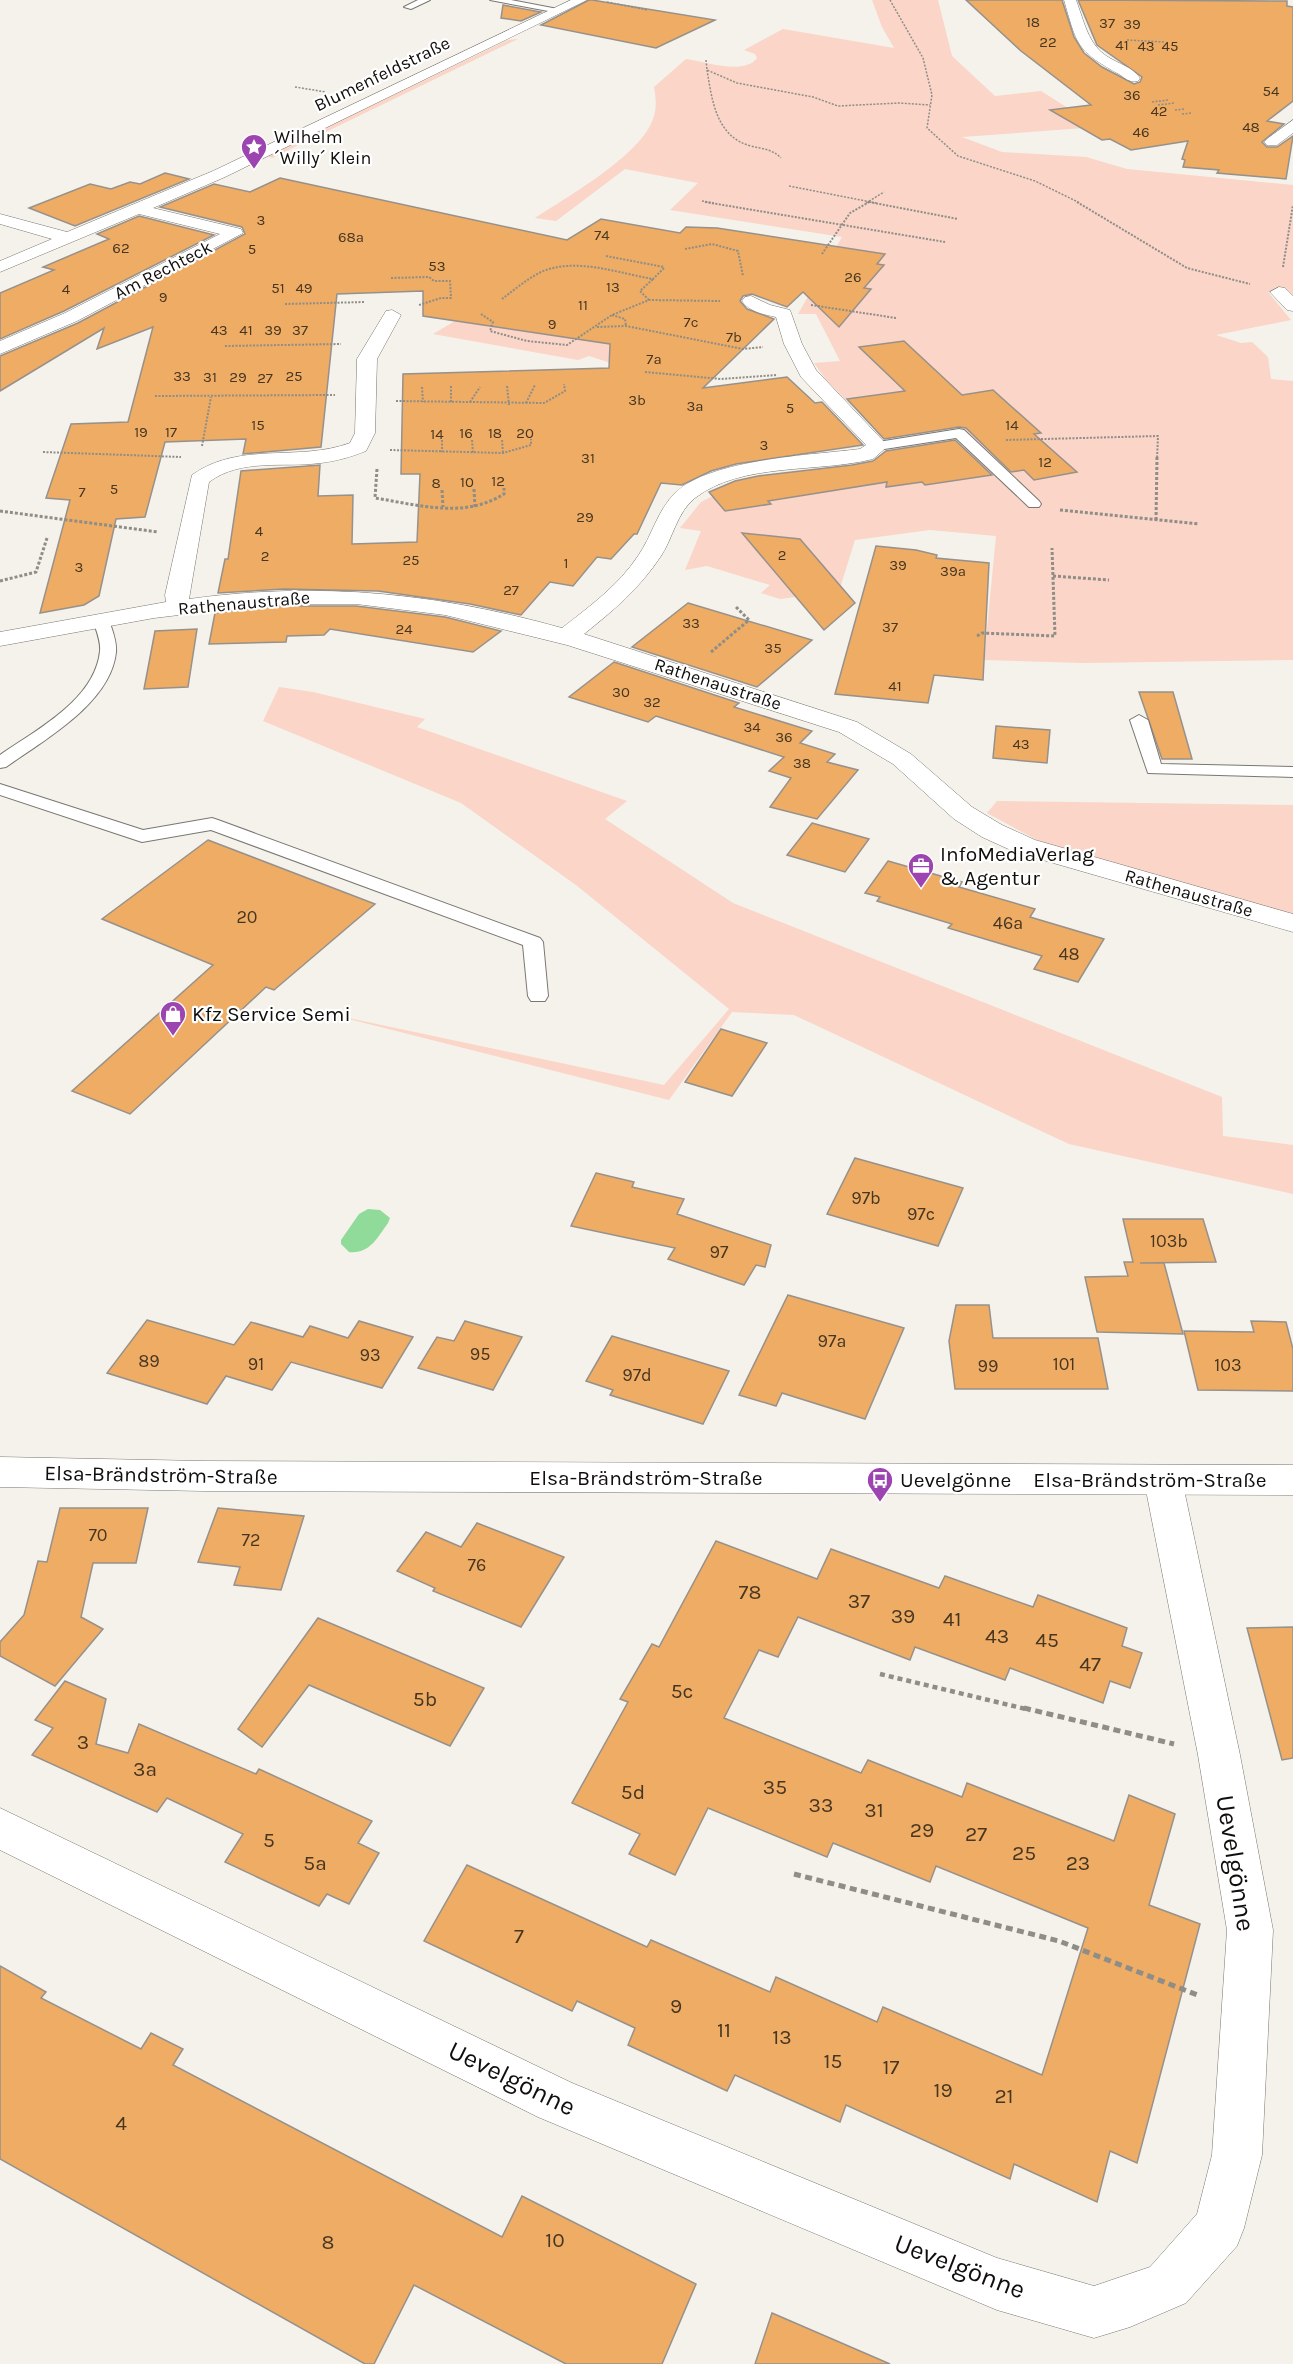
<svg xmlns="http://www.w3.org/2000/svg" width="1293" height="2364" font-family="Karla,sans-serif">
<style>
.green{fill:#fad5c8}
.water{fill:#90db9a}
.building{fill:#eeac64;stroke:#97918b;stroke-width:1.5}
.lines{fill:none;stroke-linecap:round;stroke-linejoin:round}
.lane-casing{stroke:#797770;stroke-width:2}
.street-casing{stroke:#797770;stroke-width:1}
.secondary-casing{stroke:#797770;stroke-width:1}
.path-far4{stroke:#8e8d87;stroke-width:1.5;stroke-dasharray:2 1.5;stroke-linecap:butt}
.path-far3{stroke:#8e8d87;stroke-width:2;stroke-dasharray:2 1.5;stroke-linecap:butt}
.path-far2{stroke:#8e8d87;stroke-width:3;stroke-dasharray:3 2;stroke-linecap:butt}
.path-far1{stroke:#8e8d87;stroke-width:4.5;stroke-dasharray:5 4;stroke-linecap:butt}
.path{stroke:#8e8d87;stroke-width:5;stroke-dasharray:7 4.5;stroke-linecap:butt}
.lane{fill:#fff;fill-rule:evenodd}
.street{fill:#fff;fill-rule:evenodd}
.secondary{fill:#fff;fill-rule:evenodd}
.labels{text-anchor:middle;stroke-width:4.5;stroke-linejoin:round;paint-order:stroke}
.far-number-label{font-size:15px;fill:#473621}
.far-street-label{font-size:18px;fill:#0f0e0b;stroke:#fff}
.far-poi-label{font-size:18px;fill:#0f0e0b;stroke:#fff;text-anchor:start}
.number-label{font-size:18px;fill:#473621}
.poi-label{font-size:21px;fill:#0f0e0b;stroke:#fff;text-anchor:start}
.street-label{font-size:21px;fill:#0f0e0b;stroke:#fff}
.near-number-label{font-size:21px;fill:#473621}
.near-street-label{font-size:26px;fill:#0f0e0b;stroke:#fff}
</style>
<rect width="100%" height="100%" fill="#f4f2ea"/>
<g class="green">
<path d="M872 0H938L952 56 995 96 1041 91 1098 127 962 137 1002 152 1086 157 1127 169 1293 185V295L1284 291 1268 292 1291 320 1216 335 1241 343 1252 342 1268 357 1271 379 1293 381V660L1083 663 984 660 996 536 930 530 855 540 839 591 780 599 761 593 770 585 707 566 685 570 701 531 680 528 701 502 741 482 979 445 950 417 874 428 827 381 814 363 840 361 816 314H798L842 237 670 210 698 183 625 169 556 221 535 218C567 197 641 155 653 119 657 108 656 98 654 87L686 59C704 61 744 76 757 58L755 54 744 50 783 29 894 48 882 27Z"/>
<polygon points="518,39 272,158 267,156 508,40"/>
<polygon points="699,285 614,364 589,356 578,360 433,334 455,321 474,324 487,316"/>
<polygon points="279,687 313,692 425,719 417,727 627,801 605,819 733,903 1222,1097 1223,1136 1293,1145 1293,1194 1069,1144 794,1015 732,1012 669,1100 325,1013 664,1085 729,1009 576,885 461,803 263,721"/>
<polygon points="997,801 1293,805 1293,915 1113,866 1037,840 987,813"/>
</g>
<path class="water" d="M368 1209 380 1210 390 1218 388 1223C377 1238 370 1254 349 1252L341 1244V1240L359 1214Z"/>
<g class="building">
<polygon points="589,0 592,0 715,20 656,48 541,25"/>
<polygon points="966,0 1062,0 1074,37 1084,53 1102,67 1134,84 1140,82 1142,77 1097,45 1078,0 1287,1 1287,6 1293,7 1293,101 1267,121 1284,124 1262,142 1267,147 1277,147 1293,136 1286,179 1217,173 1219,170 1183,167 1185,160 1182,159 1188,141 1131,150 1110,139 1102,140 1050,110 1091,105 1021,51"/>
<polygon points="503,5 541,12 521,21 501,18"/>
<polygon points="165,173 189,179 75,226 29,208 90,184 111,189 130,182 140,184"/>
<polygon points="280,178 567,240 601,219 680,233 686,227 717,228 885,254 877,264 884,265 864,288 871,289 839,327 803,292 787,307 752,294 743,296 740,301 747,309 774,319 703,388 787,377 815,403 822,402 863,445 736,464 711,471 682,485 661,483 637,534 634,534 611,559 597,557 573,586 550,582 521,615 470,604 378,591 284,589 218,593 225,559 228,559 241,471 320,465 318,496 353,495 352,544 417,542 420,474 401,474 403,374 609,368 610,344 423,316 423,291 337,294 321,447 243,454 246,439 165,442 145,517 116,519 99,596 84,605 40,613 70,500 46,498 71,424 128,422 153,327 97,349 104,328 0,391 0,356 78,323 245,234 242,227 160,207 214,184 250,192"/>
<polygon points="139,216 214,235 64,311 0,339 0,293 54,270 43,267 109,239 97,234"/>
<polygon points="904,341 962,395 993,390 1041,433 1034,434 1077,472 1034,480 1024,470 1011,472 966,428 959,427 884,439 847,399 905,391 859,347"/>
<polygon points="955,440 992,475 925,485 922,482 886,487 887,482 768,501 771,504 725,511 709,492 735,481 758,476 852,465 873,461 886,451"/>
<polygon points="742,533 800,539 855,603 824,630"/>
<polygon points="876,546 916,550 937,555 936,558 989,563 983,680 934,675 928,703 835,694"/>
<polygon points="688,603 812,640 757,687 632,647"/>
<polygon points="270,606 356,606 445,617 501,631 473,652 330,629 324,635 287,636 286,642 209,644 215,613"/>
<polygon points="197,629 188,687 144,689 155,631"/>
<polygon points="614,662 739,703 734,707 812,731 800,743 835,754 827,762 858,770 817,819 770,807 791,778 769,771 784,757 656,716 648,722 569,697"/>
<polygon points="1139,692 1173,692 1192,759 1162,759"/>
<polygon points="996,726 1050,730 1047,763 993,758"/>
<polygon points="812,823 869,839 845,872 787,855"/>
<polygon points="208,840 375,904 274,990 266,987 130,1114 72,1091 213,965 102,919"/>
<polygon points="888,861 962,882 959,887 1035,909 1030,917 1104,939 1078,982 1034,969 1042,956 948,928 952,924 877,901 880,897 865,893"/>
<polygon points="721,1029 767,1043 732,1096 685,1082"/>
<polygon points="855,1158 963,1188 938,1246 827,1214"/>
<polygon points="596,1173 634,1182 632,1187 684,1199 677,1214 771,1245 765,1267 756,1265 744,1285 668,1259 675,1248 571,1226"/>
<polygon points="1123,1219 1203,1219 1216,1262 1140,1263 1164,1263 1183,1334 1097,1332 1085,1277 1128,1276 1124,1262 1133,1262"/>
<polygon points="788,1295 904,1328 865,1419 782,1393 776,1406 739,1395"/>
<polygon points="956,1305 989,1305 993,1338 1098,1338 1108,1389 955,1389 949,1341"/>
<polygon points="147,1320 234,1345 251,1322 303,1337 310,1326 348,1338 359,1321 413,1337 382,1388 291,1362 272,1390 226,1376 207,1404 107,1373"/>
<polygon points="465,1321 522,1337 493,1390 418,1368 437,1337 454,1341"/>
<polygon points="1251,1321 1286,1322 1293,1349 1293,1391 1198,1390 1184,1331 1254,1332"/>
<polygon points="612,1336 729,1371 703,1424 610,1395 613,1390 586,1381"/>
<polygon points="60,1508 148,1508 136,1563 93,1563 81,1617 103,1629 55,1686 0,1656 0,1642 24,1615 38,1561 47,1562"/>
<polygon points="218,1508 304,1516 281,1590 234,1585 240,1567 198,1562"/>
<polygon points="477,1523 564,1557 521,1627 433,1591 435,1588 397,1571 426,1532 461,1547"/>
<polygon points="716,1541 817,1579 831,1549 939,1588 945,1576 1033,1607 1038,1595 1127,1628 1122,1646 1142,1653 1130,1688 1110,1681 1103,1703 1010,1668 1005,1680 915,1647 910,1660 798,1617 778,1657 759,1650 724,1718 861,1773 868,1760 962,1797 967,1783 1114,1841 1129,1795 1175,1814 1149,1905 1200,1924 1137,2163 1110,2151 1097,2202 1014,2164 1010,2179 846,2105 840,2122 735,2075 727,2091 628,2045 635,2028 577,2001 572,2011 424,1941 467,1865 647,1947 651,1940 770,1992 776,1977 877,2022 883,2007 1042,2075 1088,1928 936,1866 930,1882 833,1843 827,1857 708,1808 675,1875 629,1854 640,1834 572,1803 628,1702 620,1699 652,1644 659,1647"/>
<polygon points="318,1618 484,1688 450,1746 309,1685 262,1747 238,1729"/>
<polygon points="1293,1627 1293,1758 1282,1760 1247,1628"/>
<polygon points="65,1681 106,1699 96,1744 128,1753 139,1724 256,1774 259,1769 372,1821 358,1843 379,1853 349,1904 327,1894 319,1906 225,1862 243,1834 167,1798 157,1812 32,1755 53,1728 35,1720"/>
<polygon points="0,1966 46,1992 41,1998 141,2049 151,2033 183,2049 173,2065 502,2237 522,2196 696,2284 662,2364 566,2364 414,2285 374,2364 365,2364 0,2159"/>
<polygon points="772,2313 890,2364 755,2364"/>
</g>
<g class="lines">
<g class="lane-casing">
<g id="lane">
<polygon points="418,0 430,0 411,9 404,7"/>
<polygon points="490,0 511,0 563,10 559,13"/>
<polygon points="959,429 964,430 1039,501 1041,504 1039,507 1029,507 956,438 878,450 871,446 878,442"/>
<path d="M101 615 109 620C112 630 117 641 116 652 111 703 44 740 6 767L0 768V755C36 730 95 700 100 651 101 641 96 630 93 620Z"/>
<polygon points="1139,715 1148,720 1161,764 1293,767 1293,777 1148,773 1130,720"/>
<polygon points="0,784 143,830 212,818 218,820 540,938 543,942 548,996 545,1001 531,1001 528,996 523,945 211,830 142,842 0,795"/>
</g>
</g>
<g class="street-casing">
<g id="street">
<polygon points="571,0 587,0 225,177 153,208 241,229 243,233 77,321 0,354 0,341 65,313 220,234 139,214 0,272 0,261 52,239 0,224 0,214 67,232 213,171"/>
<path d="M1064 0H1076C1084 21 1088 45 1108 57 1119 64 1132 67 1140 78L1138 81C1128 83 1125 77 1117 73 1076 50 1077 44 1064 0Z"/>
<polygon points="1293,120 1293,133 1277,145 1267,145 1264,142 1267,139"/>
<polygon points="1279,287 1285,288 1293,296 1293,311 1287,310 1270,292"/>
<path d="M751 296 770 305 790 310 802 344 816 370 888 446 873 459C819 473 741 462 695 498 677 512 673 538 661 556 640 588 613 611 584 634L857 722 911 754 972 807 1002 825 1035 840 1293 914V932L1015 852 982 837 954 819 893 764 839 732 567 645 445 615 356 604H270L154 618 0 646V632L166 602 165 595 192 475C239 441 299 462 350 443L355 433 357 359 386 311 392 310 401 315 377 359 375 433 366 451C351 457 337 461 321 463 284 468 241 458 209 482L189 599C319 581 437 593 562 628 589 607 619 585 638 556 652 536 657 511 675 493 710 459 813 455 860 449L866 445 801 377 784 344 776 317C763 314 750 312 742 301L745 297Z"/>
<polygon points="1163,1465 1176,1469 1182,1480 1240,1755 1273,1930 1262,2155 1244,2228 1237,2246 1186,2303 1130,2327 1094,2338 997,2310 538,2117 0,1850 0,1808 572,2083 997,2258 1094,2286 1150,2267 1197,2214 1212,2155 1227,1930 1198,1755 1144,1480 1150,1469"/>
</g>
</g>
<g class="secondary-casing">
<polygon id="secondary" points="0,1457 204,1461 1293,1465 1293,1495 204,1491 0,1487"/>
</g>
<g class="path-far4">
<polyline points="890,0 923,58 932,95 927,128 958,156 1035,181 1080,203"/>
<polyline points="607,2 647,10"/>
<polyline points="1127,40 1165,42"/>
<polyline points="706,60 707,70 737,83 813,97 838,106 899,103 930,105"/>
<path d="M707 70C712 100 716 137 751 146 763 149 772 149 781 158"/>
<polyline points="295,87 326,92"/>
<polyline points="1152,102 1168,100"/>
<polyline points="1158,105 1174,103"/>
<polyline points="1175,110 1185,109"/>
<polyline points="1182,114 1192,113"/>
<polyline points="789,186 876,203"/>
<polyline points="702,201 714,203"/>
<polyline points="866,203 884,192"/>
</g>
<g class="path-far3">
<polyline points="705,202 945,242"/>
<polyline points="869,202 958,219"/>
<polyline points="1077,202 1187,268 1250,284"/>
<polyline points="685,249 712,244 738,251 743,276"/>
<polyline points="822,254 850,213 869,202"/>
<polyline points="606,256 664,267"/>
<polyline points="1283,267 1293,205"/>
<polyline points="391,278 429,277 434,281 450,281 451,298 441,298 419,305"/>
<path d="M502 299C514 290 527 279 541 272 575 257 618 273 653 279L665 267"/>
<polyline points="649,300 640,291 653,279"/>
<polyline points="285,304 365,302"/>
<polyline points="811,305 896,318"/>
<polyline points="481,314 493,322 490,331 527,341 567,345 612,315 649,300 720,301"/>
<polyline points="612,315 625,319 626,326"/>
<polyline points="597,327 626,326 743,349 763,347"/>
<polyline points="225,346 341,344"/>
<polyline points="645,372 721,379 777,375"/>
<polyline points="451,386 451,402"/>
<polyline points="507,386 509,405"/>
<polyline points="422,387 423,402"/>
<polyline points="155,396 335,395"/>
<polyline points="396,401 544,403 565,391 564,384"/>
<polyline points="470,402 480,387"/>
<polyline points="526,403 535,385"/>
<polyline points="442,440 442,452"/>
<polyline points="472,440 473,453"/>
<polyline points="502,440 503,453"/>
<polyline points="1006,440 1158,436 1157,459"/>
<polyline points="202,446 211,397"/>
<polyline points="390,450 503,453 531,445 531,439"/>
<polyline points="43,452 181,457"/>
</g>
<g class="path-far2">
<path d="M377 469 375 498C419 505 464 519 504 494V488"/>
<polyline points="474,489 475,507"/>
<polyline points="442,490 443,507"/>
<polyline points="1060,510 1199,524"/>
<polyline points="0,511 158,532"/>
<polyline points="1156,520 1157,457"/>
<polyline points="1053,576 1109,580"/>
<polyline points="0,581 36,572 47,538"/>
<polyline points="977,636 982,633 1055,636 1052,548"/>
<polyline points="711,652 749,620 736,607"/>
</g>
<polyline class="path-far1" points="880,1674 1030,1710"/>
<g class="path">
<polyline points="1024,1708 1174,1744"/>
<polyline points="794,1874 1059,1941 1200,1996"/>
</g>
<use href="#lane" class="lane"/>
<use href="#street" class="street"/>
<use href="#secondary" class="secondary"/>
</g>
<defs>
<g id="sight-pin" transform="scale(1.35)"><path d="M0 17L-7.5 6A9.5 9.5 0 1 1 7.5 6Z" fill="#9c44b0" stroke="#fff"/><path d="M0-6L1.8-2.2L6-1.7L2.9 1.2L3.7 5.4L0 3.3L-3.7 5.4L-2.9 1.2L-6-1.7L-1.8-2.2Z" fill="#fff"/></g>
<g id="office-pin" transform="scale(1.35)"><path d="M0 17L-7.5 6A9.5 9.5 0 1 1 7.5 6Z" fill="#9c44b0" stroke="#fff"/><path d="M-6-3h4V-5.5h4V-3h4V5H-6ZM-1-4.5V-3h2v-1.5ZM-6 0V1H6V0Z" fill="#fff"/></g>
<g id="shop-pin" transform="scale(1.35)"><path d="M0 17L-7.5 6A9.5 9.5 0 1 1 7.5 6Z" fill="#9c44b0" stroke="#fff"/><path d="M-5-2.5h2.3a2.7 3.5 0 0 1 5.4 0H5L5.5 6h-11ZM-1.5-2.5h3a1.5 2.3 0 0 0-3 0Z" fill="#fff"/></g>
<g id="bus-pin" transform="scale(1.35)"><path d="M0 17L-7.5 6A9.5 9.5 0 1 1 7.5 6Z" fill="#9c44b0" stroke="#fff"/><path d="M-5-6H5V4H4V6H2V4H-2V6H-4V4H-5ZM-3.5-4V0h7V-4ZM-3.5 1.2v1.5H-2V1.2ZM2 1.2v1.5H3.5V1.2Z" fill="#fff"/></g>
</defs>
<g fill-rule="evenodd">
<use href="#sight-pin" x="254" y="147"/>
<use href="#office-pin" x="921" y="866"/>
<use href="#shop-pin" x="173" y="1014"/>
<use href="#bus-pin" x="880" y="1480"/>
</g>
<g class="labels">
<g class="far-number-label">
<text x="1033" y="27">18</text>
<text x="1107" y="28">37</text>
<text x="1132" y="29">39</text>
<text x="1048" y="47">22</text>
<text x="1122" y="50">41</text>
<text x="1146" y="51">43</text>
<text x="1170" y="51">45</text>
<text x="1271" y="96">54</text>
<text x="1132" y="100">36</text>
<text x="1159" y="116">42</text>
<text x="1251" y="132">48</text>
<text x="1141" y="137">46</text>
<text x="261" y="225">3</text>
<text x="602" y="240">74</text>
<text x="351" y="242">68a</text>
<text x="121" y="253">62</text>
<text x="252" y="254">5</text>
<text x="437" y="271">53</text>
<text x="853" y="282">26</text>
<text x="613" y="292">13</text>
<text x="278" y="293">51</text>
<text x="304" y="293">49</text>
<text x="66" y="294">4</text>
<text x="163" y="302">9</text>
<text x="583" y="310">11</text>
<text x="691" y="327">7c</text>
<text x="552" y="329">9</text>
<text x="219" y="335">43</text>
<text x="246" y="335">41</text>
<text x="273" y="335">39</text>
<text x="300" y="335">37</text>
<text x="734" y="342">7b</text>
<text x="654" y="364">7a</text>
<text x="182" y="381">33</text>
<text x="294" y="381">25</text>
<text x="210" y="382">31</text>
<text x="238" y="382">29</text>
<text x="265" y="383">27</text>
<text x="637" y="405">3b</text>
<text x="695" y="411">3a</text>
<text x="790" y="413">5</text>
<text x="258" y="430">15</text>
<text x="1012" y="430">14</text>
<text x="141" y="437">19</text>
<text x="171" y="437">17</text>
<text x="466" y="438">16</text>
<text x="495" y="438">18</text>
<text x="525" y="438">20</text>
<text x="437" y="439">14</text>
<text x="764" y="450">3</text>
<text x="588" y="463">31</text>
<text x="1045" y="467">12</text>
<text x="498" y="486">12</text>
<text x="467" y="487">10</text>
<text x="436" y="488">8</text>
<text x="114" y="494">5</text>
<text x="82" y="497">7</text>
<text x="585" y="522">29</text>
<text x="259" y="536">4</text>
<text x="782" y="560">2</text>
<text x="265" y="561">2</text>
<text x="411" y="565">25</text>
<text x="566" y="568">1</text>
<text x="898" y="570">39</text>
<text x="79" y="572">3</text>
<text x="953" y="576">39a</text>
<text x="511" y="595">27</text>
<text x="691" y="628">33</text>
<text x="890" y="632">37</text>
<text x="404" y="634">24</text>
<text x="773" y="653">35</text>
<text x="895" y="691">41</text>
<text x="621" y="697">30</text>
<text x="652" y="707">32</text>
<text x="752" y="732">34</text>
<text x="784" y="742">36</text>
<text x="1021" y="749">43</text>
<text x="802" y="768">38</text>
</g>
<g class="far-street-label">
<text transform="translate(382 74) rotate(-26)" y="6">Blumenfeldstraße</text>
<text transform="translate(163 270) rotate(-27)" y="6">Am Rechteck</text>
<text transform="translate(244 603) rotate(-5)" y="6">Rathenaustraße</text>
<text transform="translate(718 684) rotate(18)" y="6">Rathenaustraße</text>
<text transform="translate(1189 893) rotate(16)" y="6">Rathenaustraße</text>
</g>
<g class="far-poi-label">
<text x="274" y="143">Wilhelm<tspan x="274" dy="21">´Willy´ Klein</tspan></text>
</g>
<g class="number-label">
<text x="247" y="923">20</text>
<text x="1008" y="929">46a</text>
<text x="1069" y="960">48</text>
<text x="866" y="1204">97b</text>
<text x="921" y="1220">97c</text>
<text x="1169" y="1247">103b</text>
<text x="719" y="1258">97</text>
<text x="832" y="1347">97a</text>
<text x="480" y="1360">95</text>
<text x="370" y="1361">93</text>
<text x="149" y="1367">89</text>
<text x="256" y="1370">91</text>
<text x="1064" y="1370">101</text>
<text x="1228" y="1371">103</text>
<text x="988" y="1372">99</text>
<text x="637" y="1381">97d</text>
<text x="98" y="1541">70</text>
<text x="251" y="1546">72</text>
<text x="477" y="1571">76</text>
</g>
<g class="poi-label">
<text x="940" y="861">InfoMediaVerlag<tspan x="940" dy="24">&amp; Agentur</tspan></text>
<text x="192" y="1021">Kfz Service Semi</text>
<text x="900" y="1487">Uevelgönne</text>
</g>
<g class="street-label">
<text transform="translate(161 1475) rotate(1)" y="7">Elsa-Brändström-Straße</text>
<text x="646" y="1485">Elsa-Brändström-Straße</text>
<text x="1150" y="1487">Elsa-Brändström-Straße</text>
</g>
<g class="near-number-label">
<text x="750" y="1599">78</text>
<text x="859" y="1608">37</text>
<text x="903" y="1623">39</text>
<text x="952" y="1626">41</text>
<text x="997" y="1643">43</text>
<text x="1047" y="1647">45</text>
<text x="1090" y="1671">47</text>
<text x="682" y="1698">5c</text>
<text x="425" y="1706">5b</text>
<text x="83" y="1749">3</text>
<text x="145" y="1776">3a</text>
<text x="775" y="1794">35</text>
<text x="633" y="1799">5d</text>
<text x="821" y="1812">33</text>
<text x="874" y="1817">31</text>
<text x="922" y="1837">29</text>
<text x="976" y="1841">27</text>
<text x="269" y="1847">5</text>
<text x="1024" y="1860">25</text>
<text x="315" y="1870">5a</text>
<text x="1078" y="1870">23</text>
<text x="519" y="1943">7</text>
<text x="676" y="2013">9</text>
<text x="724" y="2037">11</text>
<text x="782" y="2044">13</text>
<text x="833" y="2068">15</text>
<text x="891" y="2074">17</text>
<text x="943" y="2097">19</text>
<text x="1004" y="2103">21</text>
<text x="121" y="2130">4</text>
<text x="555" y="2247">10</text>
<text x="328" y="2249">8</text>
</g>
<g class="near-street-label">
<text transform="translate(1236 1863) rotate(81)" y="9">Uevelgönne</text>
<text transform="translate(512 2078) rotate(26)" y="9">Uevelgönne</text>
<text transform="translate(960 2266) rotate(21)" y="9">Uevelgönne</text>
</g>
</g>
</svg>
